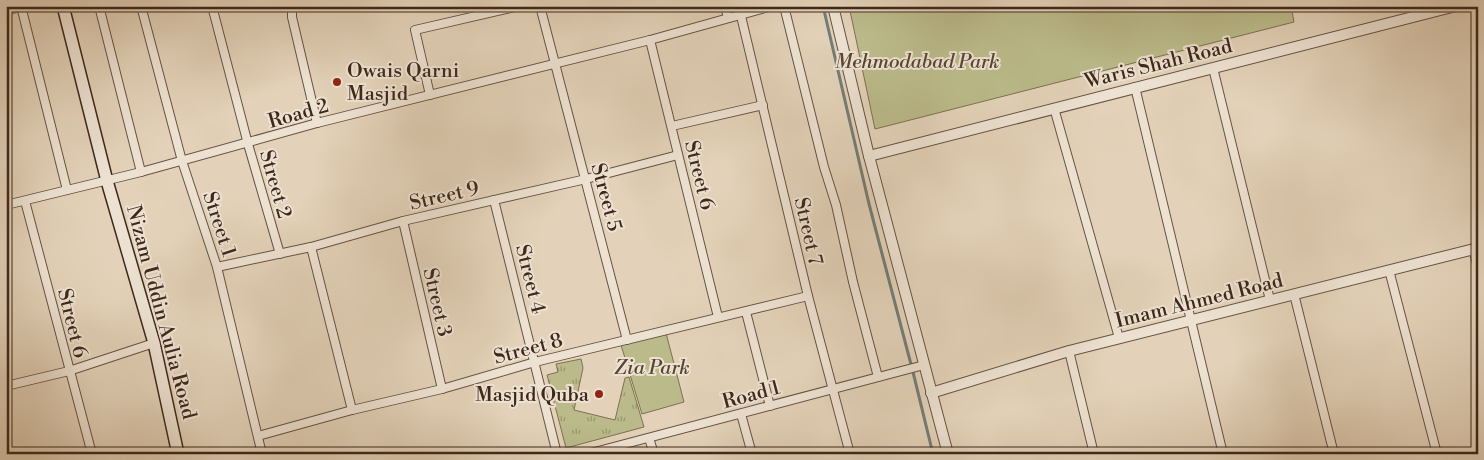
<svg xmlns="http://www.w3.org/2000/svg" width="1484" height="460" font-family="'Libre Bodoni',serif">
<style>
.grass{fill:url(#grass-tufts);stroke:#7d7152}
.park{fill:#bbba8a;stroke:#7d7152}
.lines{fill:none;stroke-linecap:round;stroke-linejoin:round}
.stream{stroke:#747d79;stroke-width:3}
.minor-casing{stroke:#685242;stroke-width:10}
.tertiary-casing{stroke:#685242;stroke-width:12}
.secondary-casing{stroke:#3f281b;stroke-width:14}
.minor{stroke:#ede2d2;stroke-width:8}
.tertiary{stroke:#ede2d2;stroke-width:10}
.secondary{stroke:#ede2d2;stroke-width:11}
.poi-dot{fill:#8f2418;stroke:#ede2d2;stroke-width:2}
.labels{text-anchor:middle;stroke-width:4;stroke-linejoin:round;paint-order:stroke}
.park-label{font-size:20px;font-style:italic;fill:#584531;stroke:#ede2d2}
.street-label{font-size:20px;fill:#3f281b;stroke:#ede2d2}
.poi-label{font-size:20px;fill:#3f281b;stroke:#ede2d2;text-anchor:start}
</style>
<defs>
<pattern id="grass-tufts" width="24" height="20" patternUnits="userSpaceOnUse" patternTransform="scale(1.25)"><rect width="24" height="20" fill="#bbba8a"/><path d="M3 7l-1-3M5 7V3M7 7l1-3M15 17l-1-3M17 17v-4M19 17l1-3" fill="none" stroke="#999770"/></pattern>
</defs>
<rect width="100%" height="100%" fill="#e3d2b9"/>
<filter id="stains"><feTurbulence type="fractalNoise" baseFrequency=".004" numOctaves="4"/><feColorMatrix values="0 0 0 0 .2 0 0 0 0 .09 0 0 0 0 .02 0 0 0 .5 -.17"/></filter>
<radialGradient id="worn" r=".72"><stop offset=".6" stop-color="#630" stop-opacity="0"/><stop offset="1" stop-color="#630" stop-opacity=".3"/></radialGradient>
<polygon class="grass" points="581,359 583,368 574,410 615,420 625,378 629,377 644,427 566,448 547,375 558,372 556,364"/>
<g class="park">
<polygon points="849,6 1291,6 1294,22 875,129"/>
<polygon points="666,333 684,402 642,414 621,345"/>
</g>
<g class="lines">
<polyline class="stream" points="823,6 869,204 913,372 933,454"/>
<g class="minor-casing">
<g id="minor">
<polyline points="21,6 67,190"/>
<polyline points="99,6 141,172"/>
<polyline points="141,6 182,161 217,267 262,454"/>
<polyline points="212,6 248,144 280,254"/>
<polyline points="292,6 292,17 317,123"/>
<polyline points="540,6 627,340"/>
<polyline points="725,6 728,18"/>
<polyline points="784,6 824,167 836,205 853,282 878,377"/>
<polyline points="6,10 21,7"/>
<polyline points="741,16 808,296 850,454"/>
<polyline points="650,40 718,317"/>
<polyline points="1213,68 1270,300"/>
<polyline points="1135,87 1223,454"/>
<polyline points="430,95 415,30 519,6"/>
<polyline points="1054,108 1119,338"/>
<polyline points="672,126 763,105"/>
<polyline points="494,200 557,454"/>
<polyline points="25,201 92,454"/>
<polyline points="6,205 141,172 317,123 650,40 772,6"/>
<polyline points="403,221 442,389"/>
<polyline points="311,247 352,410"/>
<polyline points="1473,249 1478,268"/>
<polyline points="217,267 311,247 403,221 586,179 678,155"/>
<polyline points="1389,270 1437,454"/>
<polyline points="1294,294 1334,454"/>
<polyline points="746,312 770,406"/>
<polyline points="1069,351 1094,454"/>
<polyline points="6,386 69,371 154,343"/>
<polyline points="741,414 752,454"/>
<polyline points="258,436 352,410 442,389 535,362 808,296"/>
<polyline points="649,438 654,454"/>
<polyline points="587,454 924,365"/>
</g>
</g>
<g class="tertiary-casing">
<g id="tertiary">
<polyline points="833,6 869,156 948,454"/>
<polyline points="869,156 1456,6"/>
<polyline points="931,393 1069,351 1478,248"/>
</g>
</g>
<g class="secondary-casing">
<polyline id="secondary" points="63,6 107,181 154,343 178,454"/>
</g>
<use href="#minor" class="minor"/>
<use href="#tertiary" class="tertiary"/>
<use href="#secondary" class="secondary"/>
</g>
<g class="poi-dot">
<circle cx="337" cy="82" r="5"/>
<circle cx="599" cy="394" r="5"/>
</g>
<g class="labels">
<g class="park-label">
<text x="917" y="68">Mehmodabad Park</text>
<text x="652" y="374">Zia Park</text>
</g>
<g class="street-label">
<text transform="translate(1158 63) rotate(-14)" y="7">Waris Shah Road</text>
<text transform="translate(298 113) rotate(-16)" y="7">Road 2</text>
<text transform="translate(700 175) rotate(76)" y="7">Street 6</text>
<text transform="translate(276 184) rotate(74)" y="7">Street 2</text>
<text transform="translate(444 195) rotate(-13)" y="7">Street 9</text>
<text transform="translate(607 197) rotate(75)" y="7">Street 5</text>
<text transform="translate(220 224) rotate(72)" y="7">Street 1</text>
<text transform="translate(809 231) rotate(77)" y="7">Street 7</text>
<text transform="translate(531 279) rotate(76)" y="7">Street 4</text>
<text transform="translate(1199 300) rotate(-14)" y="7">Imam Ahmed Road</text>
<text transform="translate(438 302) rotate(77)" y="7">Street 3</text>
<text transform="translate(162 312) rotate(75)" y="7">Nizam Uddin Aulia Road</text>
<text transform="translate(73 323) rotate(76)" y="7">Street 6</text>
<text transform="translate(528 348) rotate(-15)" y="7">Street 8</text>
<text transform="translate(751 394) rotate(-15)" y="7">Road 1</text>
</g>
<g class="poi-label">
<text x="347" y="77">Owais Qarni<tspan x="347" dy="23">Masjid</tspan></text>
<text x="589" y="401" text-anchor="end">Masjid Quba</text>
</g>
</g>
<rect width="1484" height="460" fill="none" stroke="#e3d2b9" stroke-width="25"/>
<rect x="8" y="8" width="1469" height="445" fill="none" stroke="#3f281b" stroke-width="2.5"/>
<rect x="12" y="12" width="1459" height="435" fill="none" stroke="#3f281b"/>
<rect width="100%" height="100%" filter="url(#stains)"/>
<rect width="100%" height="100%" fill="url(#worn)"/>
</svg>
